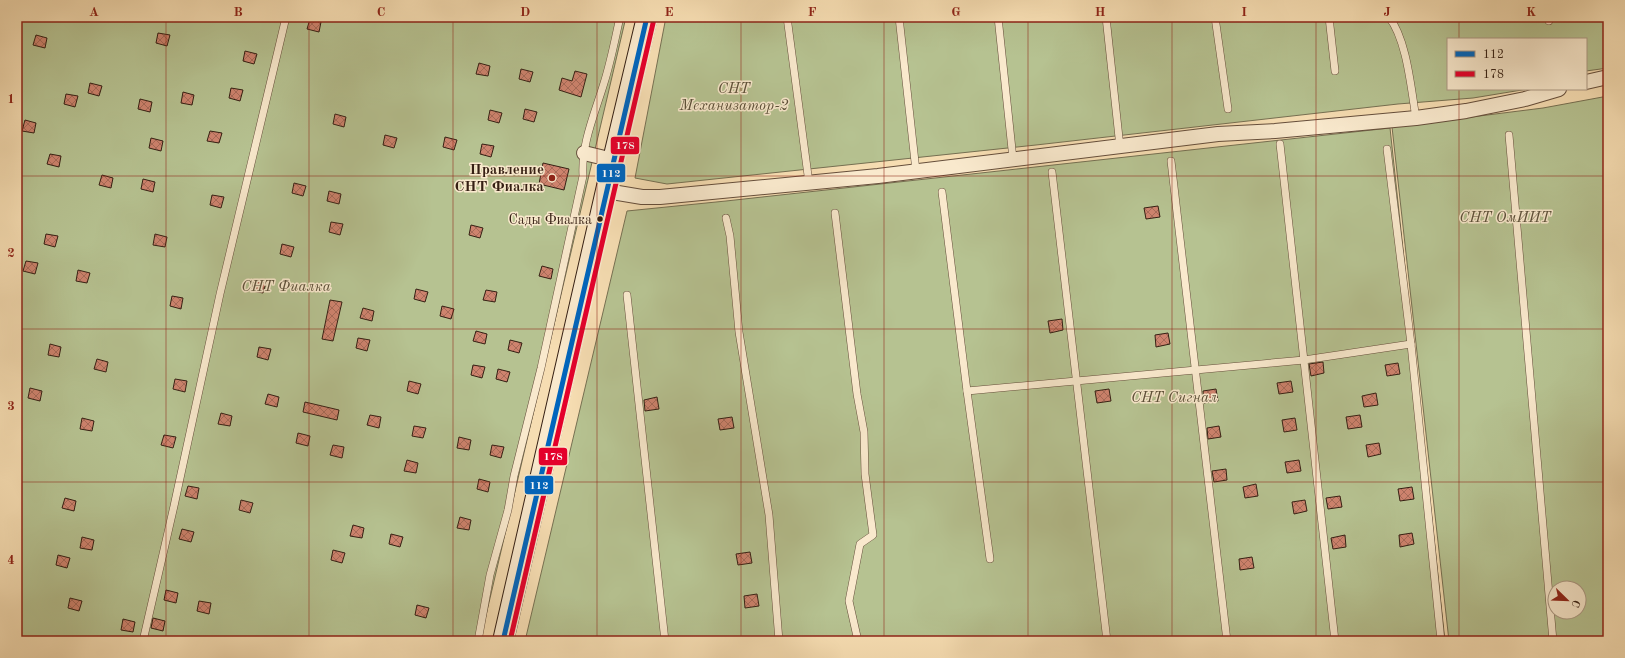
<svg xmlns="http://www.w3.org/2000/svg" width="1625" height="658" font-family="'Old Standard TT',serif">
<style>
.garden{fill:#b6c291;stroke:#767052;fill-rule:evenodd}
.building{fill:url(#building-cross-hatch);stroke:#351f13}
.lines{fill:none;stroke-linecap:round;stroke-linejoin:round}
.lane-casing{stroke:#654e3b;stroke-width:8}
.street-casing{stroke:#654e3b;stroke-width:16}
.secondary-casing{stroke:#351f13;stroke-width:22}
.lane{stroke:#f9e9cd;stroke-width:7}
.street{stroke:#f9e9cd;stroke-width:14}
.secondary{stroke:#f9e9cd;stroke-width:20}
.bus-1-casing{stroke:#f9e9cd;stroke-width:8}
.bus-2-casing{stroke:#f9e9cd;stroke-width:8}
.bus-1{stroke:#0065bd;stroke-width:5}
.bus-2{stroke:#e4002b;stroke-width:5}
.grid{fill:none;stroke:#8f2418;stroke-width:1;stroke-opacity:0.55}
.poi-dot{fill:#8f2418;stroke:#f9e9cd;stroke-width:1.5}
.bus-dot{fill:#351f13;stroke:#f9e9cd;stroke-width:1.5}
.labels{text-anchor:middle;stroke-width:3;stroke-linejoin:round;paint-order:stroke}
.bus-label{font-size:14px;fill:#351f13;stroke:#f9e9cd;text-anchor:end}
.park-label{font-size:15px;font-style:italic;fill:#5c5039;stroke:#f9e9cd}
.poi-label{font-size:15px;font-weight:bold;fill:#351f13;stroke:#f9e9cd;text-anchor:end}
.line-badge{stroke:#f9e9cd;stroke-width:1.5}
.badge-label{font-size:11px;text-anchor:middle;font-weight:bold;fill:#fff}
.neatline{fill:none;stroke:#8f2418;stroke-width:1.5}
.grid-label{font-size:13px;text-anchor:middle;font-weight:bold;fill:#8f2418}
</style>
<defs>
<pattern id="building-cross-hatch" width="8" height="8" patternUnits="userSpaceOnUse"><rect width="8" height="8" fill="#ce836e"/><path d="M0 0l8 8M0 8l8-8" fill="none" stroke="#a86b59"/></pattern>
</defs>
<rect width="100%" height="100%" fill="#f6ddb2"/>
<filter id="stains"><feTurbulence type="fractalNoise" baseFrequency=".005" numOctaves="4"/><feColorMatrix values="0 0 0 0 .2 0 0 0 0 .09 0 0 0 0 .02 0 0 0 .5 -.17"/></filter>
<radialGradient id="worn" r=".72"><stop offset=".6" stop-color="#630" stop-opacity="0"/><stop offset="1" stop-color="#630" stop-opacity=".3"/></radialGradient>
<g class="garden">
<polygon points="17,17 626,17 480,641 17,641"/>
<polygon points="666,17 1608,17 1608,68 1586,71 1586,39 1448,39 1448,89 1528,89 1473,98 1398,104 1036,145 667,184 635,178"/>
<path d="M1608 96V641H1449L1392 127 1543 108ZM1555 588H1579V612H1555Z"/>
<polygon points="1390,128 1445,641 525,641 627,211 726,201"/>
</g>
<g class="building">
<polygon points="310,19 321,22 319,32 307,29"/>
<polygon points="158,33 170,35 167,46 156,43"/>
<polygon points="36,35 47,38 45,48 33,45"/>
<polygon points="245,51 257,54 254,64 243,61"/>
<polygon points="479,63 490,66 488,76 476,74"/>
<polygon points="521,69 533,72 530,82 519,79"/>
<polygon points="575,71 587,74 581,97 559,90 562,78 572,81"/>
<polygon points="90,83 102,86 99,96 88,93"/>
<polygon points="231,88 243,90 240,101 229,98"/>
<polygon points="183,92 194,95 192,105 181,103"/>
<polygon points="66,94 78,96 75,107 64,104"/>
<polygon points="140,99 152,102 150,112 138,109"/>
<polygon points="525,109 537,112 534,122 523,119"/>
<polygon points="490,110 502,113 499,123 488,120"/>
<polygon points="335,114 346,117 344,127 333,124"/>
<polygon points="25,120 36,123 34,133 22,131"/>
<polygon points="210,131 222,133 219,143 207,141"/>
<polygon points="385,135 397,138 394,148 383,145"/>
<polygon points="445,137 457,140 454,150 443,147"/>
<polygon points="151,138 163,141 161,151 149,148"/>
<polygon points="482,144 494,146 491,157 480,154"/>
<polygon points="50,154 61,156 59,167 47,164"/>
<polygon points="543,163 569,169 564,190 539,184"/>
<polygon points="102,175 113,178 111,188 99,185"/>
<polygon points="143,179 155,182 153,192 141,189"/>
<polygon points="294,183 306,186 303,196 292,193"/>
<polygon points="329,191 341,194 339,204 327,201"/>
<polygon points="212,195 224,197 221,208 210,205"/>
<polygon points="1158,206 1160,217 1146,219 1144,208"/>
<polygon points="331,222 343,224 340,235 329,232"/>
<polygon points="471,225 483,228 480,238 469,235"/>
<polygon points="46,234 58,236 55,247 44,244"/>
<polygon points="155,234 167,237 165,247 153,245"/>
<polygon points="282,244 294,247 291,257 280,254"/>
<polygon points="26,261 38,263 35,274 23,271"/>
<polygon points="542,266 553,269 551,279 539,276"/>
<polygon points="78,270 90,273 87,283 76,281"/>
<polygon points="254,280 266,283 263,293 252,291"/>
<polygon points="416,289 428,292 425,302 414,299"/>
<polygon points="486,290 497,292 495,302 483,300"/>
<polygon points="172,296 183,298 181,309 170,306"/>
<polygon points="330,300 342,302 333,341 322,339"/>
<polygon points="442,306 454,309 451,319 440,316"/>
<polygon points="363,308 374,311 372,321 360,318"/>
<polygon points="1062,319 1063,330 1050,333 1048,321"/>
<polygon points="476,331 487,334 485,344 473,341"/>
<polygon points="1168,333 1170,344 1156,347 1155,335"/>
<polygon points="358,338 370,340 367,351 356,348"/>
<polygon points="510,340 522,343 519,353 508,350"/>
<polygon points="50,344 61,347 59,357 48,355"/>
<polygon points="259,347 271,349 268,360 257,357"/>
<polygon points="97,359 108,362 106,372 94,369"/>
<polygon points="1323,362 1324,373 1311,376 1309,364"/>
<polygon points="1398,363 1400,374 1387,376 1385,365"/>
<polygon points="473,365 485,367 482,378 471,375"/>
<polygon points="498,369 510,372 507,382 496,379"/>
<polygon points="175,379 187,381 185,392 173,389"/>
<polygon points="409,381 421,384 418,394 407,391"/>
<polygon points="1291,381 1293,392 1279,394 1277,383"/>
<polygon points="30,388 42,391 40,401 28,398"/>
<polygon points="1109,389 1111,401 1097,403 1095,391"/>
<polygon points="1216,389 1218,401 1204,403 1203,391"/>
<polygon points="1376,393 1378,405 1364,407 1362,396"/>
<polygon points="268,394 279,397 277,407 265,404"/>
<polygon points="657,397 659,409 645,411 644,400"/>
<polygon points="305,402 339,410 337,420 303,412"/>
<polygon points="221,413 232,416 230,426 218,424"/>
<polygon points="370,415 381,417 379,428 367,425"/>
<polygon points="1360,415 1362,427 1348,429 1346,417"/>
<polygon points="732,417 734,428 720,430 718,419"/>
<polygon points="82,418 94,421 92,431 80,429"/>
<polygon points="1295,418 1297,430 1284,432 1282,420"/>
<polygon points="414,426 426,428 423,438 412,436"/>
<polygon points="1219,426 1221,437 1208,439 1207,428"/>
<polygon points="298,433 310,436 308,446 296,443"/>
<polygon points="164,435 176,437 173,448 161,445"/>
<polygon points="459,437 471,440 469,450 457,448"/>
<polygon points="1379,443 1381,454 1368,457 1366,445"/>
<polygon points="333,445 344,447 342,458 330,455"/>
<polygon points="492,445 504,447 501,458 490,455"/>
<polygon points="407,460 418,463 416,473 404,471"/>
<polygon points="1299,460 1301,471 1287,473 1285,462"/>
<polygon points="1226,469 1227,480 1214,482 1212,471"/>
<polygon points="479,479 490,482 488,492 477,489"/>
<polygon points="1256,484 1258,496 1245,498 1243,487"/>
<polygon points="188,486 199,488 197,499 185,496"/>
<polygon points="1412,487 1414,499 1400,501 1398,489"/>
<polygon points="1340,496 1342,507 1328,509 1326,498"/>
<polygon points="65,498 76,501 74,511 62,508"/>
<polygon points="241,500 253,503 250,513 239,510"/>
<polygon points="1305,500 1307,511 1294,514 1292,502"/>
<polygon points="460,517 471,520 469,530 457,528"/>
<polygon points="353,525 364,528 362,538 350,536"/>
<polygon points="182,529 194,532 191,542 179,539"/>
<polygon points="1412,533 1414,544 1400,547 1399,535"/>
<polygon points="391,534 403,537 400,547 389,544"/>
<polygon points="1345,535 1346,547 1333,549 1331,538"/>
<polygon points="82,537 94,540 92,550 80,548"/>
<polygon points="333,550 345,553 342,563 331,560"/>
<polygon points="750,552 752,563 738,565 736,554"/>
<polygon points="58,555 70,558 67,568 56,565"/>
<polygon points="1252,557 1254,568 1240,570 1239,559"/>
<polygon points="166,590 178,593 176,603 164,600"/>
<polygon points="757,594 759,606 745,608 744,596"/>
<polygon points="70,598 82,601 79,611 68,608"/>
<polygon points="199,601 211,603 209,614 197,611"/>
<polygon points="417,605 429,608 426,618 415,615"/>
<polygon points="153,618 165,621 163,631 151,628"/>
<polygon points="123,619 135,622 133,632 121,630"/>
</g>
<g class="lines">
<g class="lane-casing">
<g id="lane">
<polyline points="787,17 809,183"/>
<polyline points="899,17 916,171"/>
<polyline points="998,17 1013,159"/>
<polyline points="1106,17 1120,147"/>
<polyline points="1215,17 1228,109"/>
<polyline points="1329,17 1335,71"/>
<path d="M1389 17C1407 40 1411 89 1416 118"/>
<polyline points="1549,21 1550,17"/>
<polyline points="1509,135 1553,641"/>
<polyline points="1280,144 1335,641"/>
<polyline points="1387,149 1411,344 1441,641"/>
<polyline points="1171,161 1227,641"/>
<polyline points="1052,172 1107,641"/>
<polyline points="942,192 967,391 990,559"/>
<polyline points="835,213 857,394 864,432 865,474 873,535 860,544 849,601 858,641"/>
<polyline points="726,218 730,236 739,332 769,515 779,641"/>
<polyline points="627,295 665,641"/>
<polyline points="967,391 1304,360 1411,344"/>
<polyline points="143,641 174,506 220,294 286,17"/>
<path d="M478 641 490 575 508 510 514 476 541 368 583 176C581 144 595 113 604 83 611 61 615 39 620 17"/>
</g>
</g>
<g class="street-casing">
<g id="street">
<polyline points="1586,82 1608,77"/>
<polyline points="584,153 613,160"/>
<polyline points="606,191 642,197 660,197 878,176 1218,134 1275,131 1416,118 1466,111 1525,99 1559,89"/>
</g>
</g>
<g class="secondary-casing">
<polyline id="secondary" points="503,641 613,160 647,17"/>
</g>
<use href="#lane" class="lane"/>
<use href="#street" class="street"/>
<use href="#secondary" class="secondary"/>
<g class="bus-1-casing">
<polyline id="bus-1" points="503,641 647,17"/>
</g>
<g class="bus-2-casing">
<polyline id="bus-2" points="510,641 654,19"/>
</g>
<use href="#bus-1" class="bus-1"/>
<use href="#bus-2" class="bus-2"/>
</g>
<path class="grid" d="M166 17V641M309 17V641M453 17V641M597 17V641M741 17V641M884 17V641M1028 17V641M1172 17V641M1316 17V641M1459 17V39M1459 89V641M17 176H1608M17 329H1608M17 482H1608"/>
<circle class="poi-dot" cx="552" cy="178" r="4"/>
<circle class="bus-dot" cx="600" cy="219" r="3.5"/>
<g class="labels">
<g class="bus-label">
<text x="592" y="224">Сады Фиалка</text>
</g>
<g class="park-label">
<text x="734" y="93">СНТ<tspan x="734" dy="17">Механизатор-2</tspan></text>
<text x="1505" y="222">СНТ ОмИИТ</text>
<text x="286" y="291">СНТ Фиалка</text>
<text x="1174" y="402">СНТ Сигнал</text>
</g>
<g class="poi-label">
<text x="544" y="174">Правление<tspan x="544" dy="17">СНТ Фиалка</tspan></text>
</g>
</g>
<g class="line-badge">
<rect x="610" y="136" width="30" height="19" rx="4" fill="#e4002b"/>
<rect x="596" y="163" width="30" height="20" rx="4" fill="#0065bd"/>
<rect x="538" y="447" width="30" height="19" rx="4" fill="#e4002b"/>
<rect x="524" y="475" width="30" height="20" rx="4" fill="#0065bd"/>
</g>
<g class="badge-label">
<text x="625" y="149">178</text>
<text x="611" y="177">112</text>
<text x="553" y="460">178</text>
<text x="539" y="489">112</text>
</g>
<rect width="1625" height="658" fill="none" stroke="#f6ddb2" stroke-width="44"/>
<rect x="1447" y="38" width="140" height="52" fill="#f9e9cd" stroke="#ab9883"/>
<rect x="1455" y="51" width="20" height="6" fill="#0065bd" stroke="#ab9883"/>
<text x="1483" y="58" font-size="12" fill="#351f13">112</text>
<rect x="1455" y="71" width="20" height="6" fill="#e4002b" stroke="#ab9883"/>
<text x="1483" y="78" font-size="12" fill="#351f13">178</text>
<g transform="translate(1567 600) rotate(113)"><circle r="19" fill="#f9e9cd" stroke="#ab9883"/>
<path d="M0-3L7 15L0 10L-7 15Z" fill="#8f2418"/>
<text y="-6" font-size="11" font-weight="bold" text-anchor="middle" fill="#351f13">С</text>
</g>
<rect x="22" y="22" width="1581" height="614" class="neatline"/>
<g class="grid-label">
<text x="94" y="16">A</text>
<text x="238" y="16">B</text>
<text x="381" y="16">C</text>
<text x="525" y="16">D</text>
<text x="669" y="16">E</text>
<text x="812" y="16">F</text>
<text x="956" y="16">G</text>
<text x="1100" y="16">H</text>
<text x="1244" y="16">I</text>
<text x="1387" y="16">J</text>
<text x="1531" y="16">K</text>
<text x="11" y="103">1</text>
<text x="11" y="257">2</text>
<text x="11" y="410">3</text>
<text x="11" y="564">4</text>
</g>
<rect width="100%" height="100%" filter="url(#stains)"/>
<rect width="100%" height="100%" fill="url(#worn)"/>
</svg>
